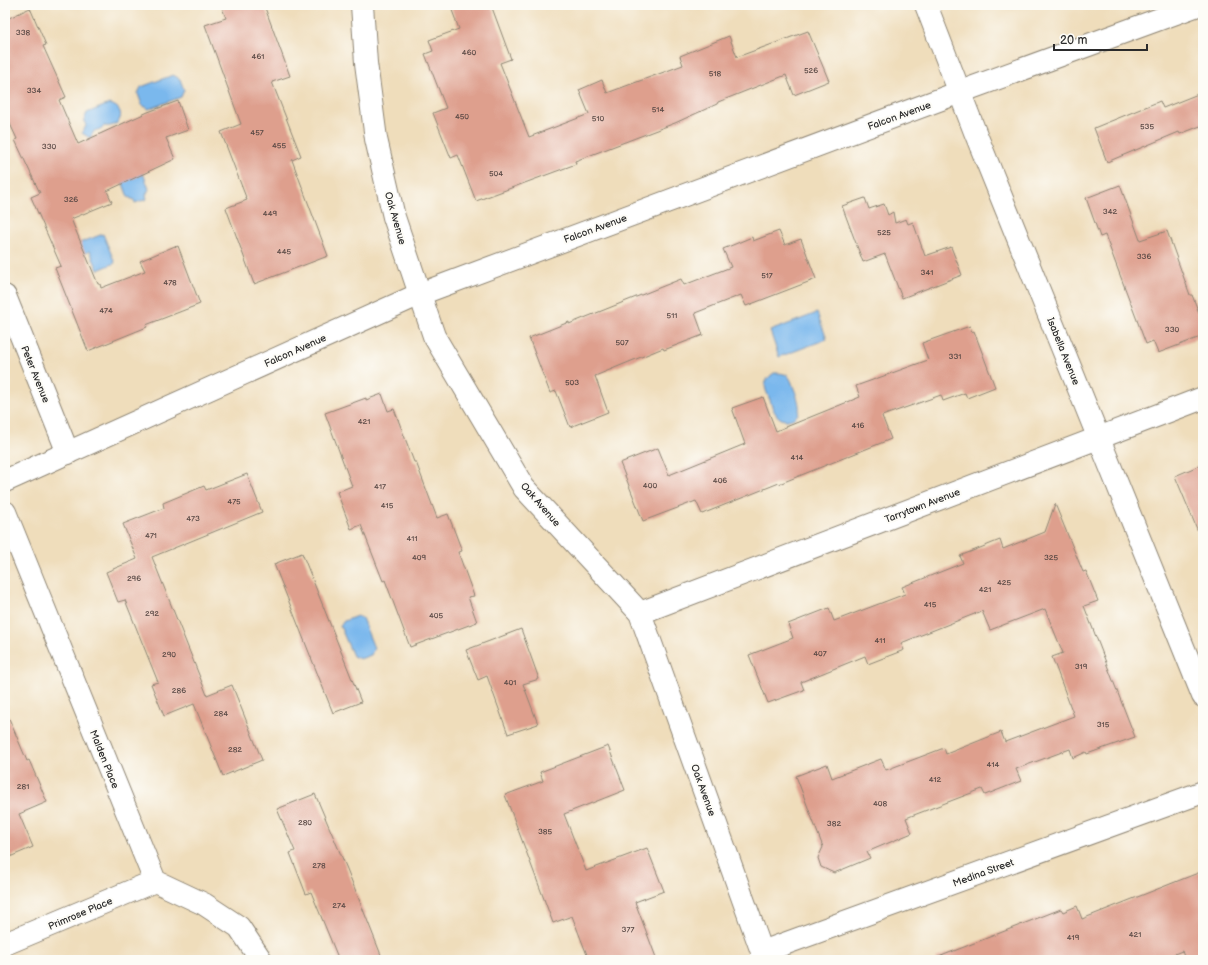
<svg xmlns="http://www.w3.org/2000/svg" width="1208" height="965" font-family="'Balsamiq Sans',sans-serif">
<style>
.water{fill:#7ab8ed;stroke:#52728c}
.building{fill:#de9f8d}
.lines{fill:none;stroke-linecap:round;stroke-linejoin:round}
.street-casing{stroke:#8d8473;stroke-width:24}
.street{stroke:#fff;stroke-width:22}
.labels{text-anchor:middle;stroke-width:4;stroke-linejoin:round;paint-order:stroke}
.number-label{font-size:8px;fill:#584844}
.street-label{font-size:10px;fill:#2b2b2b;stroke:#fdfcf7}
</style>
<rect width="100%" height="100%" fill="#fdfcf7"/>
<filter id="ink" filterUnits="userSpaceOnUse"><feTurbulence type="fractalNoise" baseFrequency=".025" numOctaves="2"/><feDisplacementMap in="SourceGraphic" scale="8" xChannelSelector="R" yChannelSelector="G"/><feConvolveMatrix kernelMatrix="1 2 1 2 8 2 1 2 1" color-interpolation-filters="sRGB"/></filter>
<filter id="wash" filterUnits="userSpaceOnUse"><feTurbulence type="fractalNoise" baseFrequency=".012" numOctaves="4" result="noise"/><feDisplacementMap in="SourceGraphic" scale="16" xChannelSelector="R" yChannelSelector="G"/><feGaussianBlur stdDeviation="0.9" result="paint"/><feColorMatrix in="noise" values="0 0 0 0 0 0 0 0 0 0 0 0 0 0 0 0 0 1.4 0 .05"/><feComposite in="paint" operator="in"/></filter>
<g filter="url(#wash)">
<rect width="100%" height="100%" fill="#efddbb"/>
<g class="water">
<polygon points="173,75 180,79 184,90 181,97 149,109 142,105 138,94 141,87"/>
<path d="M109 104C127 107 123 129 104 126L100 129 94 131 90 138 82 133 86 126 84 120 87 113Z"/>
<polygon points="140,165 149,189 146,195 147,199 135,203 134,200 128,197 119,173"/>
<polygon points="103,234 115,263 98,270 90,251 81,255 77,244"/>
<polygon points="817,313 827,339 779,357 770,331"/>
<path d="M774 373C780 373 785 373 789 377 792 381 793 387 795 391 798 400 804 414 792 419 778 424 773 410 770 400 768 395 765 390 765 385 766 379 770 376 774 373Z"/>
<polygon points="357,616 362,618 374,648 371,655 360,659 353,656 340,626 344,621"/>
</g>
<g id="blocks">
<g class="building">
<polygon points="221,5 264,5 290,76 272,82 301,156 292,160 328,256 254,284 226,208 247,200 221,132 241,124 205,25 226,18"/>
<polygon points="450,5 491,5 511,59 500,63 529,137 589,114 579,90 602,80 607,93 683,65 680,56 729,36 737,57 808,31 829,81 794,95 786,75 718,102 717,104 675,123 575,161 576,164 476,201 458,155 451,158 433,113 446,108 425,54 433,51 429,40 459,29"/>
<polygon points="30,8 46,45 43,46 66,97 59,100 78,144 148,112 178,101 188,130 166,138 175,159 107,191 112,202 71,219 98,284 100,284 101,288 145,271 140,261 175,246 176,247 178,246 200,304 146,325 147,327 88,351 55,268 61,266 31,197 40,193 15,140 17,139 5,113 5,20"/>
<polygon points="1203,92 1203,125 1180,134 1179,132 1107,162 1094,128 1160,101 1163,108"/>
<polygon points="1120,185 1140,240 1167,231 1190,295 1192,295 1203,323 1203,336 1158,353 1153,341 1146,344 1105,235 1100,237 1086,198"/>
<polygon points="865,198 869,209 884,204 888,215 893,212 895,223 906,219 908,224 913,222 925,256 951,247 962,275 902,298 885,254 863,262 842,206"/>
<polygon points="779,231 785,245 801,239 816,279 746,306 741,295 695,313 703,335 664,350 663,348 595,376 608,412 570,427 556,391 550,393 529,338 569,322 569,324 681,279 684,285 731,267 723,249 752,237 753,241"/>
<polygon points="970,326 972,332 974,331 995,387 967,398 965,393 943,401 941,395 882,416 891,439 779,484 779,483 702,514 696,501 643,521 620,463 658,448 669,475 745,444 732,408 763,397 776,431 860,397 856,386 928,360 922,343"/>
<polygon points="382,394 388,411 394,409 414,462 416,462 437,518 448,514 462,551 458,552 474,596 468,597 477,622 410,647 385,580 383,581 361,525 351,529 337,492 352,486 325,413 366,398 366,400"/>
<polygon points="1203,464 1203,541 1202,541 1175,476"/>
<polygon points="247,474 262,512 152,557 207,695 232,685 262,760 223,776 194,704 164,716 151,684 158,682 125,600 118,602 106,572 137,559 123,524 164,508 163,503 204,486 206,490"/>
<polygon points="1055,504 1083,572 1086,571 1098,601 1084,606 1135,737 1087,754 1086,752 1073,758 1070,749 1016,769 1021,781 985,795 982,789 906,818 912,833 867,852 870,858 834,873 821,867 818,858 823,847 796,776 827,764 832,778 881,759 886,770 944,748 946,754 1001,732 1005,742 1074,716 1052,657 1063,653 1045,609 990,630 982,611 901,643 904,650 868,664 865,656 801,682 804,690 768,703 749,655 793,638 788,624 829,608 834,621 905,594 902,587 963,563 960,556 1000,540 1003,549 1045,532"/>
<polygon points="302,553 361,702 333,713 274,564"/>
<polygon points="521,629 539,679 523,684 538,724 508,734 487,676 478,680 466,650"/>
<polygon points="5,709 27,761 29,760 47,802 19,814 33,847 5,859"/>
<polygon points="608,746 625,790 564,814 586,871 647,848 664,891 635,902 657,960 589,960 572,916 553,923 505,795 543,781 540,772"/>
<polygon points="315,794 347,869 383,960 339,960 311,892 306,894 290,853 295,851 277,809"/>
<polygon points="1203,871 1203,960 1185,960 1182,951 1159,960 936,960 936,958 1061,909 1063,912 1077,906 1082,919"/>
</g>
</g>
</g>
<g filter="url(#ink)">
<use href="#blocks" fill-opacity="0" stroke="#8d8473" stroke-width="1"/>
<g class="lines">
<g class="street-casing">
<g id="street">
<polyline points="362,5 366,63 376,139 394,217 434,336 524,488 640,613 762,952 762,960"/>
<polyline points="926,5 975,132 1203,696"/>
<polyline points="5,296 68,453"/>
<polyline points="5,481 420,294 960,92 1198,5"/>
<polyline points="5,512 155,881 204,904 239,927 261,960"/>
<polyline points="640,613 1203,398"/>
<polyline points="5,944 155,881"/>
<polyline points="762,952 1203,792"/>
</g>
</g>
<use href="#street" class="street"/>
</g>
</g>
<g class="labels">
<g class="number-label">
<text x="23" y="35">338</text>
<text x="469" y="55">460</text>
<text x="258" y="59">461</text>
<text x="811" y="73">526</text>
<text x="715" y="76">518</text>
<text x="34" y="93">334</text>
<text x="658" y="112">514</text>
<text x="462" y="119">450</text>
<text x="598" y="121">510</text>
<text x="1147" y="129">535</text>
<text x="257" y="135">457</text>
<text x="279" y="148">455</text>
<text x="49" y="149">330</text>
<text x="496" y="176">504</text>
<text x="71" y="202">326</text>
<text x="1110" y="214">342</text>
<text x="270" y="216">449</text>
<text x="884" y="235">525</text>
<text x="284" y="254">445</text>
<text x="1144" y="259">336</text>
<text x="927" y="275">341</text>
<text x="767" y="278">517</text>
<text x="170" y="285">478</text>
<text x="106" y="313">474</text>
<text x="672" y="318">511</text>
<text x="1172" y="332">330</text>
<text x="622" y="345">507</text>
<text x="955" y="359">331</text>
<text x="572" y="385">503</text>
<text x="364" y="424">421</text>
<text x="858" y="428">416</text>
<text x="797" y="460">414</text>
<text x="720" y="483">406</text>
<text x="650" y="488">400</text>
<text x="380" y="489">417</text>
<text x="234" y="504">475</text>
<text x="387" y="508">415</text>
<text x="193" y="521">473</text>
<text x="151" y="538">471</text>
<text x="412" y="541">411</text>
<text x="419" y="560">409</text>
<text x="1051" y="560">325</text>
<text x="134" y="581">296</text>
<text x="1004" y="585">425</text>
<text x="985" y="592">421</text>
<text x="930" y="607">415</text>
<text x="152" y="616">292</text>
<text x="436" y="618">405</text>
<text x="880" y="643">411</text>
<text x="820" y="656">407</text>
<text x="169" y="657">290</text>
<text x="1081" y="669">319</text>
<text x="510" y="685">401</text>
<text x="179" y="693">286</text>
<text x="221" y="716">284</text>
<text x="1103" y="727">315</text>
<text x="235" y="752">282</text>
<text x="993" y="767">414</text>
<text x="935" y="782">412</text>
<text x="23" y="789">281</text>
<text x="880" y="806">408</text>
<text x="305" y="825">280</text>
<text x="834" y="826">382</text>
<text x="545" y="834">385</text>
<text x="319" y="868">278</text>
<text x="339" y="908">274</text>
<text x="628" y="932">377</text>
<text x="1135" y="937">421</text>
<text x="1073" y="940">419</text>
</g>
<g class="street-label">
<text transform="translate(899 115) rotate(-20)" y="4">Falcon Avenue</text>
<text transform="translate(396 218) rotate(74)" y="4">Oak Avenue</text>
<text transform="translate(595 228) rotate(-20)" y="4">Falcon Avenue</text>
<text transform="translate(295 350) rotate(-24)" y="4">Falcon Avenue</text>
<text transform="translate(1064 351) rotate(68)" y="4">Isabella Avenue</text>
<text transform="translate(36 374) rotate(68)" y="4">Peter Avenue</text>
<text transform="translate(541 504) rotate(49)" y="4">Oak Avenue</text>
<text transform="translate(922 505) rotate(-21)" y="4">Tarrytown Avenue</text>
<text transform="translate(105 759) rotate(68)" y="4">Malden Place</text>
<text transform="translate(704 790) rotate(70)" y="4">Oak Avenue</text>
<text transform="translate(983 872) rotate(-20)" y="4">Medina Street</text>
<text transform="translate(80 913) rotate(-23)" y="4">Primrose Place</text>
</g>
</g>
<rect width="1208" height="965" fill="none" stroke="#fdfcf7" stroke-width="20"/>
<path d="M1054 44v6h93v-6" fill="none" stroke="#2b2b2b" stroke-width="2"/>
<text x="1060" y="44" font-size="12" fill="#2b2b2b" stroke="#fdfcf7" stroke-width="3" paint-order="stroke">20 m</text>
</svg>
